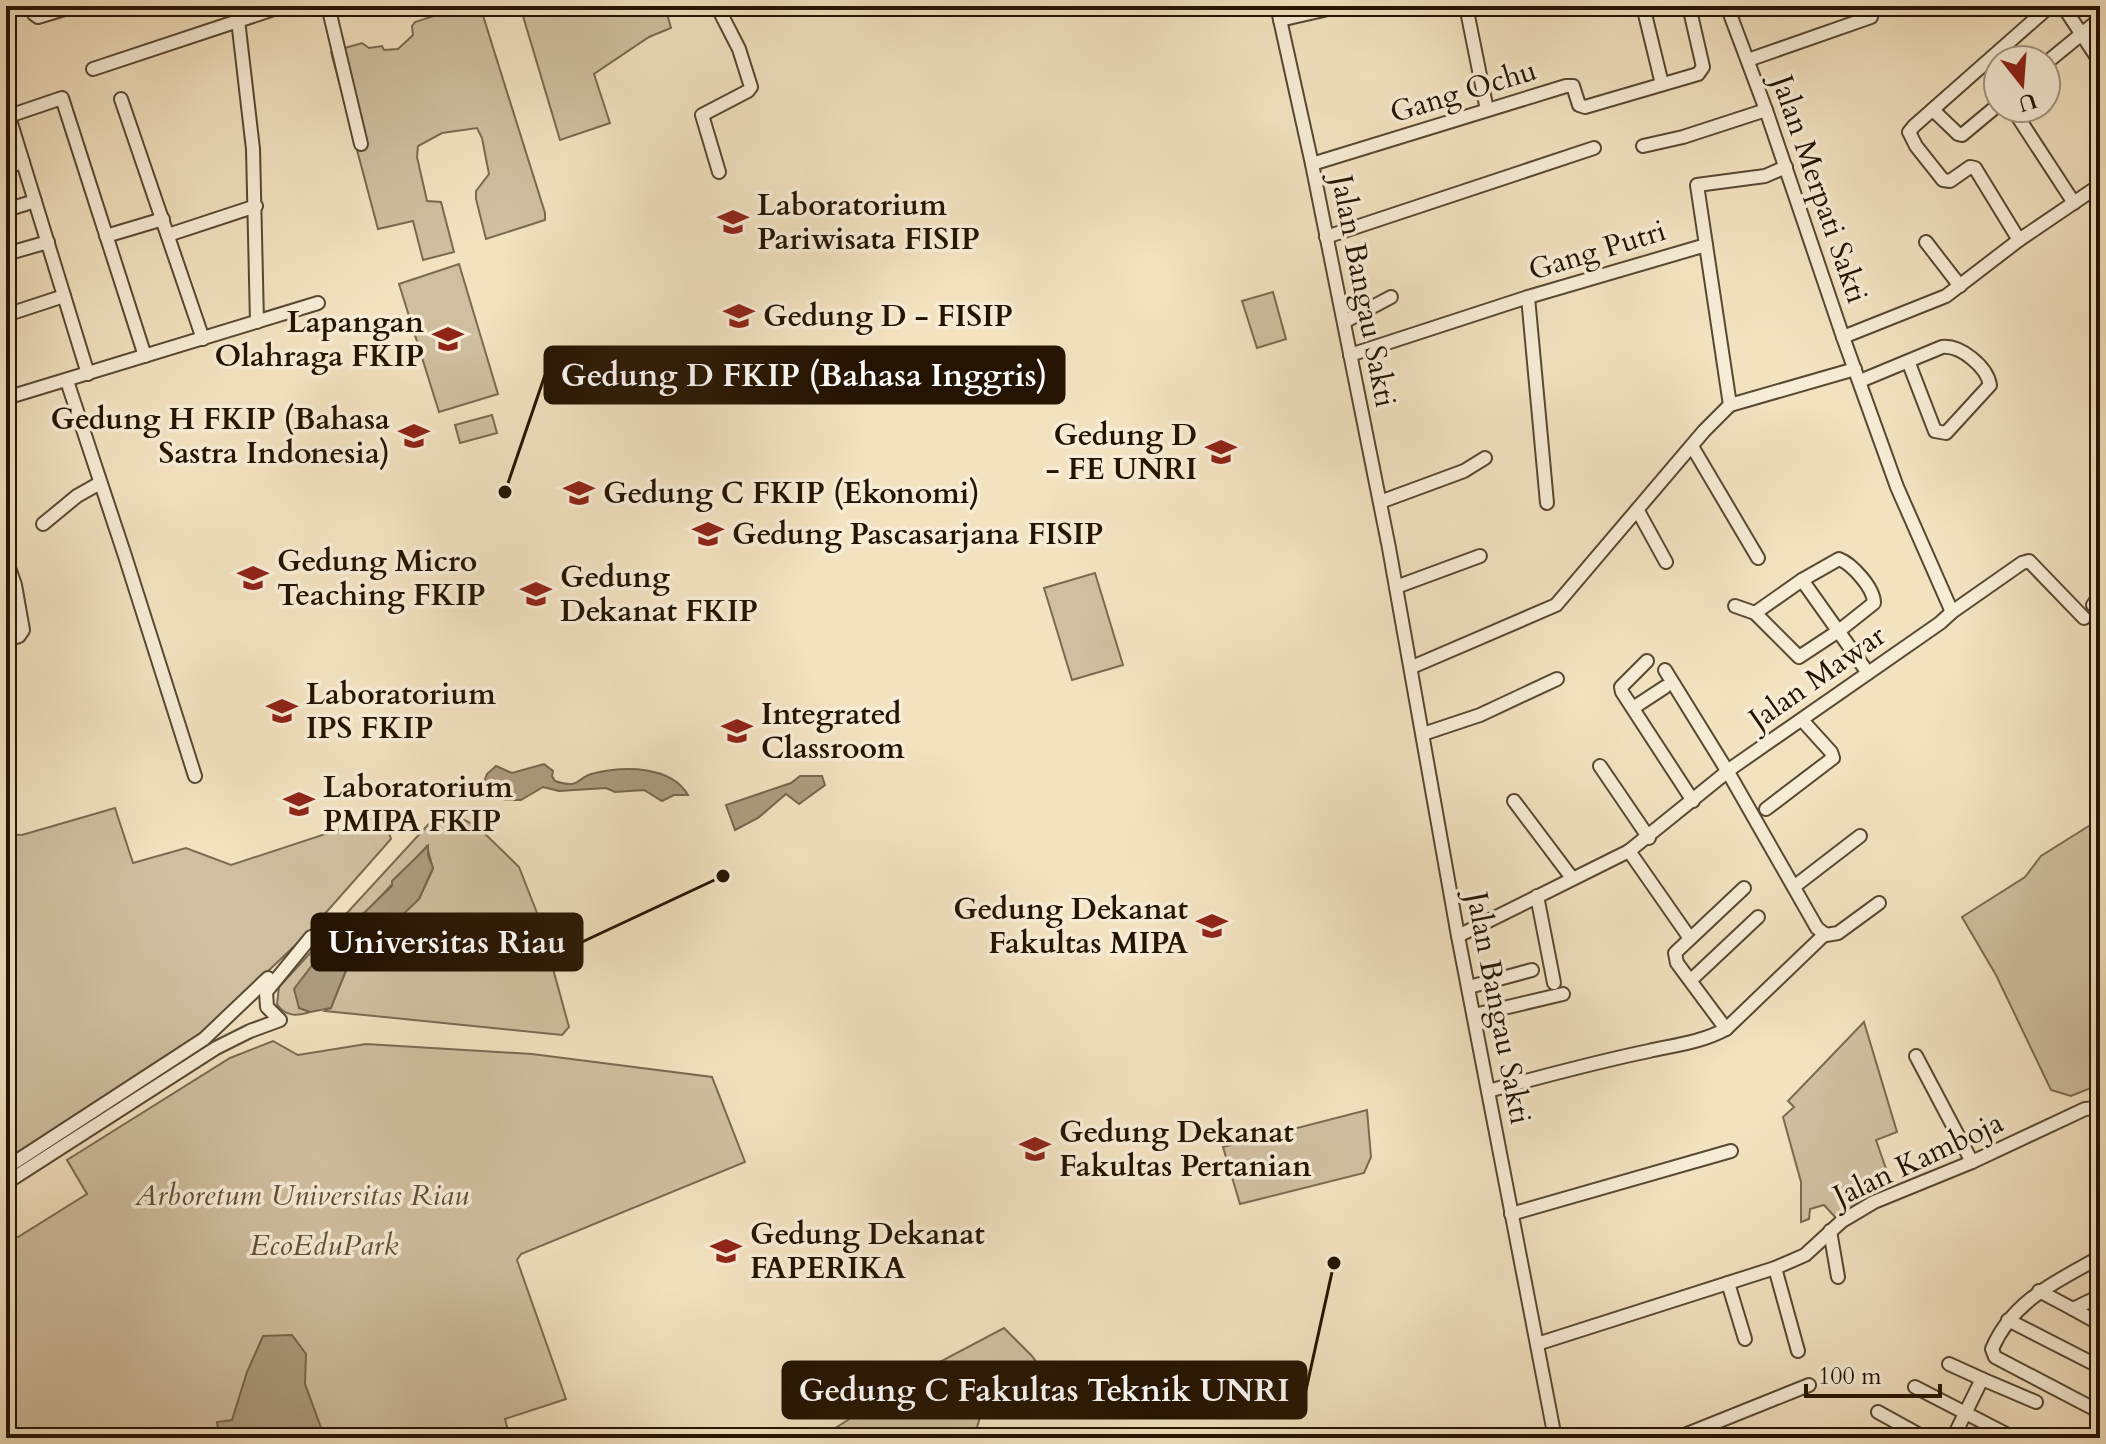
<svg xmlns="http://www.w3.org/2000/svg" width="2106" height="1444" font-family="Cardo,serif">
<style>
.green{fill:#cfbfa0;stroke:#7a6a51;stroke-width:2}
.water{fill:#ac9c7f;stroke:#76664d;stroke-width:2}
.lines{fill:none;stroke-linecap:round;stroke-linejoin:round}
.minor-casing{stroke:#584832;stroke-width:16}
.minor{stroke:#f7ecd6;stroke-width:12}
.labels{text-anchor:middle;stroke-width:7;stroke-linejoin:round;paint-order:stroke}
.street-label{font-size:30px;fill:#251402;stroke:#f7ecd6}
.poi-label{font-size:30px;font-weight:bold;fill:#251402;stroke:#f7ecd6;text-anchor:start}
.park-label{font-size:30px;font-style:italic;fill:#605039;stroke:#f7ecd6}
.leader{fill:none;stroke:#251402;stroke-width:3}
.callout-dot{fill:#251402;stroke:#f7ecd6;stroke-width:3}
.callout{fill:#251402;stroke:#251402;stroke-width:3}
.callout-label{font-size:32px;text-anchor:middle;font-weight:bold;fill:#fff}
</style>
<rect width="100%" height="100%" fill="#f2e2c0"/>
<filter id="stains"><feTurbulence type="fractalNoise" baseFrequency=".0025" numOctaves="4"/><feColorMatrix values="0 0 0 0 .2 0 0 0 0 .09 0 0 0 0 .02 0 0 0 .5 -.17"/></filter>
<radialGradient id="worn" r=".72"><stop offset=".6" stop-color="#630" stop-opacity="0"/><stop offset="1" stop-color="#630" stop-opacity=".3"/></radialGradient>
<g class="green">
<polygon points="464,6 480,6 545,213 545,220 486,239 476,199 476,191 489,174 482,138 477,128 442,133 418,146 417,157 427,201 441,202 454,252 423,260 413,221 378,229 331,52 362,43 369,48 382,46 384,50 398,49 413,35 412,26 415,22"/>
<polygon points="520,6 665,6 671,28 649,37 594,74 610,123 560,140"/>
<polygon points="459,264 498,394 439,412 399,284"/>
<polygon points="1273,292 1286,339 1257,348 1242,301"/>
<polygon points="492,415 497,433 460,443 455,425"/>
<polygon points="1095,573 1123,665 1072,680 1044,588"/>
<polygon points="115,808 133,863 186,848 231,865 383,815 391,839 307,934 201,1035 6,1162 6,834 22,835"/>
<path d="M453 814 478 827 519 867 539 918 569 1027 562 1035 325 1011 331 1007 346 971 353 960 361 955 419 899 433 869 427 846 372 906 320 955 299 1008 310 1012C297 1016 285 1017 277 1004L279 987 437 815Z"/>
<polygon points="2100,819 2100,1075 2093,1077 2096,1086 2071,1096 2051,1090 1996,975 1962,917 2025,877 2041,856"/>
<polygon points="1864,1022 1897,1132 1876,1140 1893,1189 1835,1217 1824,1205 1810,1209 1809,1219 1801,1222 1801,1182 1783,1117 1794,1107 1788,1101"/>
<polygon points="273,1041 298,1055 366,1044 532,1054 712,1077 745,1162 521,1254 517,1260 566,1399 505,1419 510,1438 6,1438 6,1236 18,1237 87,1194 67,1160 230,1058"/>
<polygon points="1367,1110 1371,1157 1364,1173 1240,1204 1223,1147"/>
<polygon points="1004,1328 1032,1356 1047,1377 1074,1401 1016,1415 980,1417 974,1438 820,1438 930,1367"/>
</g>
<g class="water">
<path d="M544 764 553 771 552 776 555 781C582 790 575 777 595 773 626 766 671 766 688 795H674L662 801 644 790 615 792 606 788 559 791 543 787 521 800H505L490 793 484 782 487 774 496 766 512 773Z"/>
<polygon points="800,776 822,776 825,785 799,804 786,794 758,818 735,830 726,805 791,783"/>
<polygon points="428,846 428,855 433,868 419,899 361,955 353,960 346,970 331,1008 310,1012 299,1008 294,989 320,955 392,886 392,881"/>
<polygon points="292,1335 306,1354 305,1384 323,1433 328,1438 219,1438 217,1422 232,1420 247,1372 263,1336"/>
</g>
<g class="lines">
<g class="minor-casing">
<g id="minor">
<polyline points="30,6 34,14 38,17 74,6"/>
<polyline points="328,6 361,144"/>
<polyline points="717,6 739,49 751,87 748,91 702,115 719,172"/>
<polyline points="1277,6 1312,164 1389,548 1458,936 1555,1438"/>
<polyline points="1466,6 1487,110"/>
<polyline points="1643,6 1662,84"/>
<polyline points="1727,6 1766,110 1843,337 1946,296 2019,240 2100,185"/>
<polyline points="2063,6 2100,62"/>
<polyline points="238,20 253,149 257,322"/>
<polyline points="1280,20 1341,6"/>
<polyline points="1748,60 1871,17"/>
<polyline points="2046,63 2100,19"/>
<polyline points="93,69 283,6"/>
<polyline points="121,99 203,339"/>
<polyline points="6,107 88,374"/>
<polyline points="2012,108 2074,203"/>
<polyline points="1933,110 1958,134 1962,135 1998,105"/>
<polyline points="9,116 62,98 145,356"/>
<polyline points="1643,146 1683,137 1766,110"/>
<polyline points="1312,164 1566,86 1573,86 1579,105 1585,107 1698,74 1703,67 1689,6"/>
<polyline points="6,167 23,162"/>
<polyline points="6,210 35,201"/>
<polyline points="168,235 256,206"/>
<polyline points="106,236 163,219"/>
<polyline points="1326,237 1594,148"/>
<polyline points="2019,240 1975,168 1970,167 1950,181 1943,180 1916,146 1909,132 1914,126 2050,6"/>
<polyline points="1926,242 1960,286"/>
<polyline points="1706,245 1697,185 1765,176 1786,167"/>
<polyline points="6,254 48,242"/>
<polyline points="1528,297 1547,503"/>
<polyline points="6,315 64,296"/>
<polyline points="1344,322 1391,297"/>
<polyline points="1350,355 1528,297 1706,245 1730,405"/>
<polyline points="67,381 125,556 195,776"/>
<path d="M1860 381 1942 347C1961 345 1987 367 1990 385L1946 433 1935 431 1908 361"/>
<polyline points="6,398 318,303"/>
<polyline points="1693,448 1758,558"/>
<polyline points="1380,502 1464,471 1485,458"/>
<polyline points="1638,511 1666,562"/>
<polyline points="43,524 77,496 100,483"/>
<polyline points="6,559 15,585 23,630 19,636 6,640"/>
<path d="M1839 559C1852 564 1874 588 1874 603L1840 630 1799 657 1755 613 1802 580Z"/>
<polyline points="1802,580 1868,673"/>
<polyline points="1396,587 1480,556"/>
<polyline points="2093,605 2100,595"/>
<polyline points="1735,606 1755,613"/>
<polyline points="1952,612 2022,563 2029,561 2084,618"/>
<polyline points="1647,661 1621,687 1622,692 1693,801"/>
<polyline points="1412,667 1556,605 1704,431 1730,405 1855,369"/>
<polyline points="1665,670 1728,772 1817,928 1826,935 1838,933 1879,903"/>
<polyline points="1633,708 1665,687"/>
<polyline points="1423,734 1480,715 1557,679"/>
<polyline points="1600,766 1649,838"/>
<polyline points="1514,801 1572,878"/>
<polyline points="1766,809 1833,758 1831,752 1802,720"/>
<polyline points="1629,851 1689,937"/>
<polyline points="1795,886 1860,836"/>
<polyline points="1537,896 1554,983"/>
<polyline points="1458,936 1629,851 1733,767 1940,623 1952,612 1897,487 1843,337"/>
<polyline points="1691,980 1758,917"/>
<polyline points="1469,987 1532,970"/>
<polyline points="1474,1015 1563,994"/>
<polyline points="1726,1029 1677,963 1675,953 1744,888"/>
<polyline points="1916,1056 1972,1162"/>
<path d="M1488 1091C1541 1077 1595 1062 1649 1051 1676 1045 1702 1042 1726 1029L1825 934"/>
<polyline points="6,1168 204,1039 268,978"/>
<polyline points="6,1183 216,1048 250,1031 280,1020 267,1007 266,992 311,937"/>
<polyline points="1511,1214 1731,1151"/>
<polyline points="1830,1231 1838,1277"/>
<path d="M2100 1257C2056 1282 2013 1300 1992 1349L1995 1357 2100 1412"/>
<polyline points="1775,1268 1798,1351"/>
<polyline points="1728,1283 1745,1339"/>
<polyline points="2039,1291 2073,1309 2100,1296"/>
<polyline points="2073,1309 2100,1324"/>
<polyline points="2008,1320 2100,1367"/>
<polyline points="1537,1344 1775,1268 1805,1255 1842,1221 1874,1202 1972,1162 2085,1109 2100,1108"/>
<polyline points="1949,1364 1982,1379 1953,1438"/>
<polyline points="1982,1379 2036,1402"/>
<polyline points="1915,1387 2014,1438"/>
<polyline points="1878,1412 1925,1438"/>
<polyline points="1677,1438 1809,1385"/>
</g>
</g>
<use href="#minor" class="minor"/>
</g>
<defs>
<g id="university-bare" transform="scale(2.4)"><path d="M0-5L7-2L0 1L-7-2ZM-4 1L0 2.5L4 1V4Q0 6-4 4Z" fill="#8f2418" stroke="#f7ecd6" stroke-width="2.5" paint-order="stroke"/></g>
</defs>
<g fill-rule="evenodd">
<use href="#university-bare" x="733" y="222"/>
<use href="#university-bare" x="739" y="316"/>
<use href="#university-bare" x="448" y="339"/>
<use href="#university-bare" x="414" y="436"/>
<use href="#university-bare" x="1221" y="452"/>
<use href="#university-bare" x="579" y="493"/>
<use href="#university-bare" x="708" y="534"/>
<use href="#university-bare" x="253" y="578"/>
<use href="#university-bare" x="536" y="594"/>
<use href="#university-bare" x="282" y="711"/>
<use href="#university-bare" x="737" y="731"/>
<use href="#university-bare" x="299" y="804"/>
<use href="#university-bare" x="1212" y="926"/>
<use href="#university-bare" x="1035" y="1149"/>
<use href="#university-bare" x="726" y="1251"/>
</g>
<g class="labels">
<g class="street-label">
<text transform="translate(1463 91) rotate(-17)" y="10">Gang Ochu</text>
<text transform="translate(1820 189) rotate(71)" y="10">Jalan Merpati Sakti</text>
<text transform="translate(1597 250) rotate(-17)" y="10">Gang Putri</text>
<text transform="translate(1364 291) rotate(79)" y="10">Jalan Bangau Sakti</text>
<text transform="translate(1817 677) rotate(-35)" y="10">Jalan Mawar</text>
<text transform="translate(1499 1008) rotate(79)" y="10">Jalan Bangau Sakti</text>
<text transform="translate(1918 1159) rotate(-25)" y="10">Jalan Kamboja</text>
</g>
<g class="poi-label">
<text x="757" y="215">Laboratorium<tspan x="757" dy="34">Pariwisata FISIP</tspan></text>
<text x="763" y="326">Gedung D - FISIP</text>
<text x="424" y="332" text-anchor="end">Lapangan<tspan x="424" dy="34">Olahraga FKIP</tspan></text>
<text x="390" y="429" text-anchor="end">Gedung H FKIP (Bahasa<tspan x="390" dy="34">Sastra Indonesia)</tspan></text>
<text x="1197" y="445" text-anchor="end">Gedung D<tspan x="1197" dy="34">- FE UNRI</tspan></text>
<text x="603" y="503">Gedung C FKIP (Ekonomi)</text>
<text x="732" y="544">Gedung Pascasarjana FISIP</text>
<text x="277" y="571">Gedung Micro<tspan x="277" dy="34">Teaching FKIP</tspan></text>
<text x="560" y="587">Gedung<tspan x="560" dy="34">Dekanat FKIP</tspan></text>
<text x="306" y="704">Laboratorium<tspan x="306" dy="34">IPS FKIP</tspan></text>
<text x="761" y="724">Integrated<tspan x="761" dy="34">Classroom</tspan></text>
<text x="323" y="797">Laboratorium<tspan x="323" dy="34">PMIPA FKIP</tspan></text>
<text x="1188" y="919" text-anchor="end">Gedung Dekanat<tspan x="1188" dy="34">Fakultas MIPA</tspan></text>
<text x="1059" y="1142">Gedung Dekanat<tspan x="1059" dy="34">Fakultas Pertanian</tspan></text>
<text x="750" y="1244">Gedung Dekanat<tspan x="750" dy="34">FAPERIKA</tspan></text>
</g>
<g class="park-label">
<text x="302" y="1205">Arboretum Universitas Riau</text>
<text x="324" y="1255">EcoEduPark</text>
</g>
</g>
<path class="leader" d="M505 492L545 375M723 876L582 942M1334 1263L1306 1390"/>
<g class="callout-dot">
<circle cx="505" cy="492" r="8"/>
<circle cx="723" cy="876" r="8"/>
<circle cx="1334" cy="1263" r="8"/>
</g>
<g class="callout">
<rect x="545" y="347" width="519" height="56" rx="8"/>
<rect x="312" y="914" width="270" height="56" rx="8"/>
<rect x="783" y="1362" width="523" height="56" rx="8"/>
</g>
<g class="callout-label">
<text x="804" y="386">Gedung D FKIP (Bahasa Inggris)</text>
<text x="447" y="953">Universitas Riau</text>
<text x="1044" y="1401">Gedung C Fakultas Teknik UNRI</text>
</g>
<rect width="2106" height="1444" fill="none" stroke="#f2e2c0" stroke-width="32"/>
<rect x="8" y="8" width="2090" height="1428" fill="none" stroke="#251402" stroke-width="4"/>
<rect x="16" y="16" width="2074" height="1412" fill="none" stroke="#251402" stroke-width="2"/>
<g transform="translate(2022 84) rotate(163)"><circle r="38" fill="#f7ecd6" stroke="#a39681" stroke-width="2"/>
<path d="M0-6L14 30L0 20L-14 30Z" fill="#8f2418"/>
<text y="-12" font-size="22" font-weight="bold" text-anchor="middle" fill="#251402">U</text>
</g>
<path d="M1806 1384v12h134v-12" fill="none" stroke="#251402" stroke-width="4"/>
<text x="1818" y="1384" font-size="24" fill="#251402" stroke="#f7ecd6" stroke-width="6" paint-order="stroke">100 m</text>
<rect width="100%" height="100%" filter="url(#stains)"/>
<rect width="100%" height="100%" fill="url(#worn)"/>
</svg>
